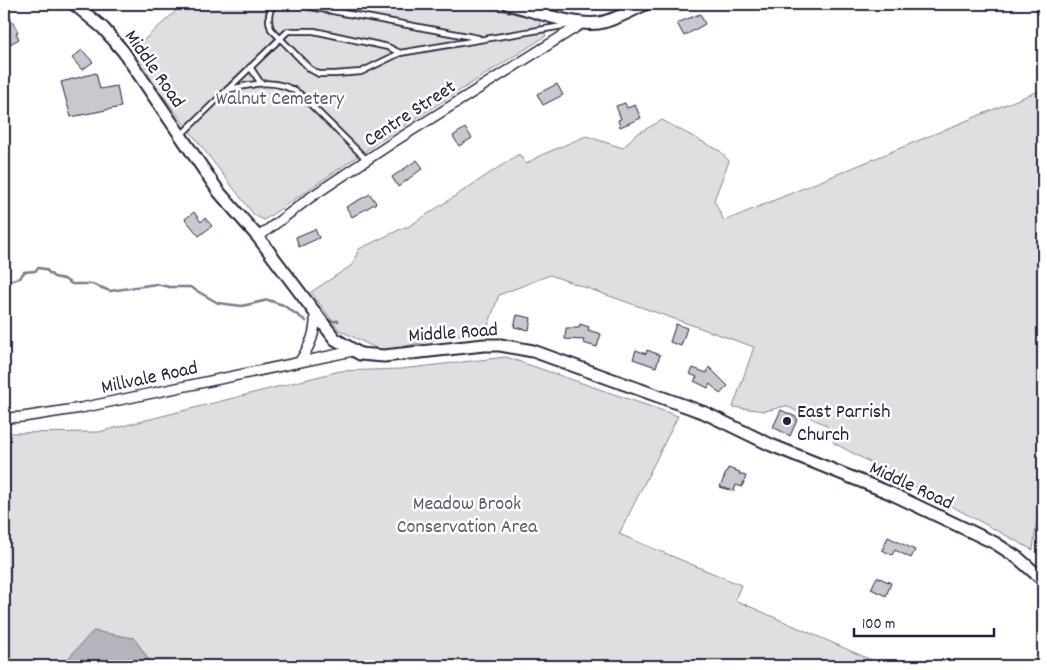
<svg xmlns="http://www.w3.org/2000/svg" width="1047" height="670" font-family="Dekko,sans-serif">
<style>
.green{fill:#dfdfe2;stroke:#80808e}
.water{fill:#b4b4bc;stroke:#7a7a88}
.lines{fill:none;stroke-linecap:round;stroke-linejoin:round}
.stream{stroke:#7a7a88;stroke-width:2.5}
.building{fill:#c8c8cf;stroke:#22223b}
.service-casing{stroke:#22223b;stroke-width:8}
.minor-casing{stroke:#22223b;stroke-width:12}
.tertiary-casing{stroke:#22223b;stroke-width:15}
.service{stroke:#fff;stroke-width:4.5}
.minor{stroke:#fff;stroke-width:9}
.tertiary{stroke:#fff;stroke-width:11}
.poi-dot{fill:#22223b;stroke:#fff;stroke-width:2}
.labels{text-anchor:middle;stroke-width:5;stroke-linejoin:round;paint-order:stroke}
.street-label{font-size:20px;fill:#22223b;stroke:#fff}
.park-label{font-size:20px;fill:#5b5b6d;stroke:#fff}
.poi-label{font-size:20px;fill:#22223b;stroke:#fff;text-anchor:start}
</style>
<rect width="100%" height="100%" fill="#fff"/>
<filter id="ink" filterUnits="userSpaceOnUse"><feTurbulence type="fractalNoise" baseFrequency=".02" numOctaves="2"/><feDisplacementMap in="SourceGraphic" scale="10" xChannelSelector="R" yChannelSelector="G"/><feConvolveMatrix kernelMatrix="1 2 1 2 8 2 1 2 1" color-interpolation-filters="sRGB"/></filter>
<g filter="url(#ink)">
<g class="green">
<polygon points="184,4 473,4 538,19 546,36 377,143 264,220 254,215 133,57 137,46"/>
<polygon points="1043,89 1043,470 1033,550 834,443 826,425 786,406 765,411 733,407 754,347 550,275 499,295 487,329 382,351 339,330 311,292 352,265 359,249 405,227 408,227 519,154 526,164 539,156 586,136 623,148 635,135 662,120 720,151 729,161 714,200 724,221"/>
<polygon points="506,357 678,416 619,534 741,585 735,600 885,666 4,666 4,433 99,432 340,371 401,369"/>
</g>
<polygon class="water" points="93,631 134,638 153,666 61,666"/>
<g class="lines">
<g class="stream">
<polyline points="4,282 20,278 24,272 35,271 38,268 45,269 54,277 64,279 72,284 92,284 110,291 156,284 169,287 190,287 218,303 242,306 268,300 283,305 306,321"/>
<polyline points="327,321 338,321"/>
</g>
</g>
<g class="building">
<polygon points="700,14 705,24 684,36 677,23"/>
<polygon points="9,15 18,32 16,33 19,39 8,45 4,37 4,18"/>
<polygon points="82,50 93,62 82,70 72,58"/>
<polygon points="96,73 100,89 117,86 121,107 71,117 61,82"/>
<polygon points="557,84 563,95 543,105 537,94"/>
<polygon points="625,103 627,108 635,105 641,118 620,127 618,120 621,119 616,106"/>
<polygon points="465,128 472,138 459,146 453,136"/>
<polygon points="417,160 423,168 398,187 392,177"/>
<polygon points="370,194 376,203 352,217 346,207"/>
<polygon points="194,212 201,222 205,218 212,226 199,236 185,219"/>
<polygon points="315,229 319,238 299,247 296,237"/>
<polygon points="517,315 531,318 529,330 514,327"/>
<polygon points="580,324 589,327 588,330 601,334 597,347 583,343 584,340 565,339 566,328 579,328"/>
<polygon points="676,324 687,328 681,346 670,342"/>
<polygon points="636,350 646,354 647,350 660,355 656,367 633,359"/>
<polygon points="709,367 728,386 720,394 710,384 708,388 694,381 697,377 690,374 693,368 707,373"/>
<polygon points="781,410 798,418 790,436 773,427"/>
<polygon points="728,468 740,472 739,474 746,476 742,487 736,485 734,491 720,487"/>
<polygon points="888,537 915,550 911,558 895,550 892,555 882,550"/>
<polygon points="877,577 891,583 886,596 871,589"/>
</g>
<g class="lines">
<g class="service-casing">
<g id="service">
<path d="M276 4C267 10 268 20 271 29L310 69 319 74H335L361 72 400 53 569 25"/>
<polyline points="295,4 478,38"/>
<polyline points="250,67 260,82"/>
<polyline points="182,134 227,90"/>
<path d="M367 160 300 94C277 78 254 83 227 90L288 31H314L388 47 400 53"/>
</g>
</g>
<g class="minor-casing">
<g id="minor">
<polyline points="258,237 311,197 392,143 583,23"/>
<path d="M300 361C310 346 316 333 315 315"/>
<polyline points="4,418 23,417 81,408 353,351"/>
</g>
</g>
<g class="tertiary-casing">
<g id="tertiary">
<polyline points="74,4 103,28 123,51 219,192 258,237 335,339 360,354 384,356 484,345 500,345 533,351 705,413 771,445 890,493 995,543 1018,558 1043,580"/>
<path d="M508 4C536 11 570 26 599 23 615 20 631 11 645 4"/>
</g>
</g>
<use href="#service" class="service"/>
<use href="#minor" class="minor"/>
<use href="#tertiary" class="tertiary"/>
</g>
</g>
<circle class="poi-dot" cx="787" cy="421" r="5"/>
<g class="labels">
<g class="street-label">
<text transform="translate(156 68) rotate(55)" y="7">Middle Road</text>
<text transform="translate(409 112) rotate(-33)" y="7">Centre Street</text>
<text transform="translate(453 331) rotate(-4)" y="7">Middle Road</text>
<text transform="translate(149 376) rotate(-12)" y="7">Millvale Road</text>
<text transform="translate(912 484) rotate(25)" y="7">Middle Road</text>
</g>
<g class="park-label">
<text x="280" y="104">Walnut Cemetery</text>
<text x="467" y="509">Meadow Brook<tspan x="467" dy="23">Conservation Area</tspan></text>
</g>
<g class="poi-label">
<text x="797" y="417">East Parrish<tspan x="797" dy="23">Church</tspan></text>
</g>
</g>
<rect width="1047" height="670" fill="none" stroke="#fff" stroke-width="20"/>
<rect x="10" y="10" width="1027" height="650" fill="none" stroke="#22223b" stroke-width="2" filter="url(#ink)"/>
<path d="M854 628v8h140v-8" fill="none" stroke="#22223b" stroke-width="2.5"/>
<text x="862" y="628" font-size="15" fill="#22223b" stroke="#ffffff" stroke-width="4" paint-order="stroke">100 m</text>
</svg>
